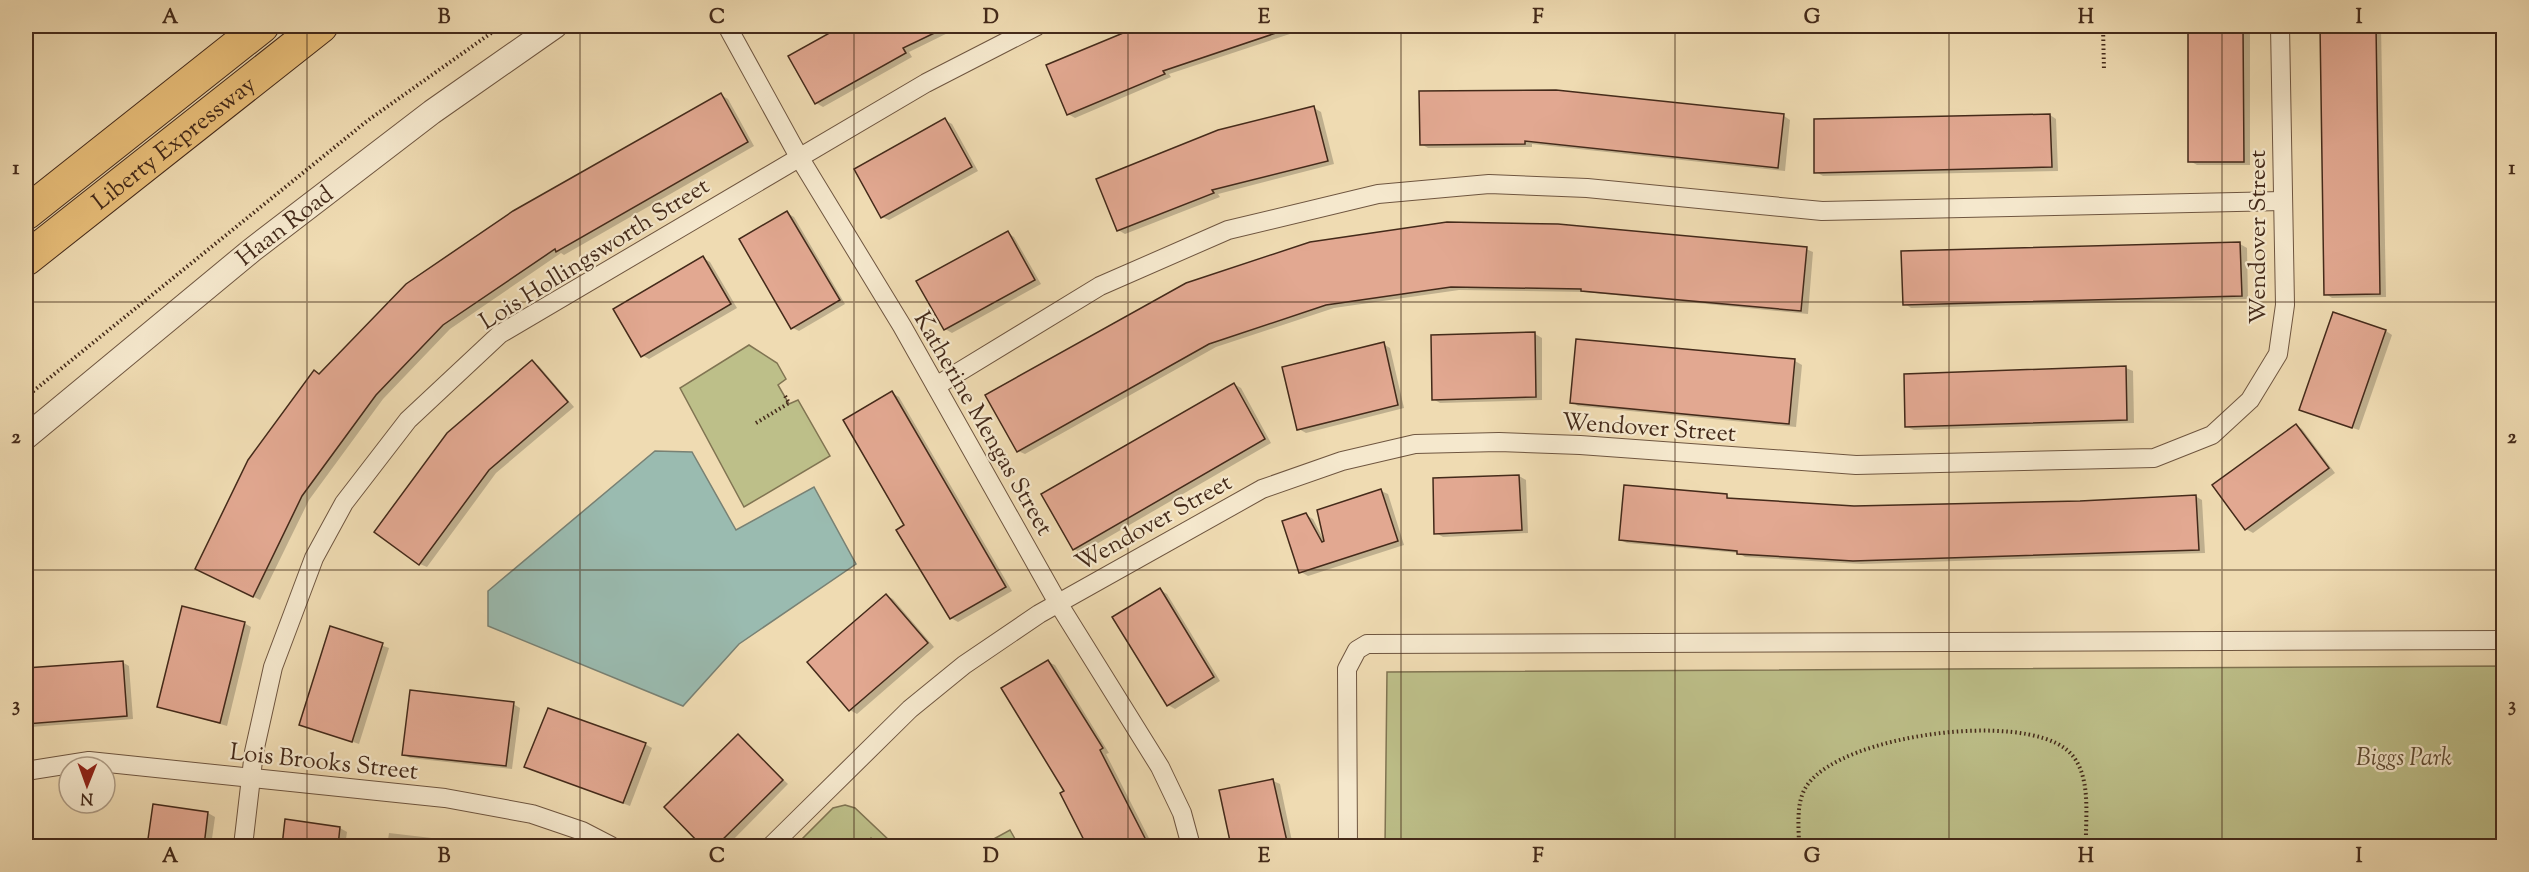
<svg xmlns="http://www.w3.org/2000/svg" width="2529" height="872" font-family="'Sorts Mill Goudy',serif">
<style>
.green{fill:#bdbf89;stroke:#807452;stroke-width:1.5}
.water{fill:#9abbb0;stroke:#788174;stroke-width:1.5}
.shadow{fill:#0003}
.building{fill:#e2a891;stroke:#442a1a;stroke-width:1.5}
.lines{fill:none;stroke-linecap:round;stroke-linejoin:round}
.minor-casing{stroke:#6f5640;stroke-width:20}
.tertiary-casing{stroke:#6f5640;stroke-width:26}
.motorway-casing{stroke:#442a1a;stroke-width:35}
.path{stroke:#442a1a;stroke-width:4;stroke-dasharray:1.5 3;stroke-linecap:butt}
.minor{stroke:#f5e8cd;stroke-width:18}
.tertiary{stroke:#f5e8cd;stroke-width:24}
.motorway{stroke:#e8be79;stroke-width:33}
.grid{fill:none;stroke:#442a1a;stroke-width:1.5;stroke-opacity:0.55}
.labels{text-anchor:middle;stroke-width:4.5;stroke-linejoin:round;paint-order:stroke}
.street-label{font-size:24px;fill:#442a1a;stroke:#f5e8cd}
.park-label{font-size:24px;font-style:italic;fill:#5c4830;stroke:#f5e8cd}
.neatline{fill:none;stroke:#442a1a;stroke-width:2}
.grid-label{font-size:20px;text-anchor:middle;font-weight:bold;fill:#442a1a}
</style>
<rect width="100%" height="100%" fill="#efdbb2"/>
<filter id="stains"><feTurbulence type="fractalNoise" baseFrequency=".00333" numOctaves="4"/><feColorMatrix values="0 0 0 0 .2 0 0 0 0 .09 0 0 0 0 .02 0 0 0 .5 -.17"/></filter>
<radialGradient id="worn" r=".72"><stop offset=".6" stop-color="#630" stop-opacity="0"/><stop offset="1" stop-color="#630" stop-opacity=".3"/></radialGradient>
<g class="green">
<polygon points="749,345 777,363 786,379 778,385 789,404 798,400 830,456 744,507 680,388"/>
<polygon points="2503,666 2503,846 1385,846 1387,672"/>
<polygon points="845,805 855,808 892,843 888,846 879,846 871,838 862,846 795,846 833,808"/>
<polygon points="1010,830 1019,846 981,846"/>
</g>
<polygon class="water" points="655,451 692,452 736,530 814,487 856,564 739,644 683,706 488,626 488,591"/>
<g class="shadow">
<polygon points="845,26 962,26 909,52 912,57 823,107 816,103 790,56"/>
<polygon points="1144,26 1291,26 1293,33 1169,74 1171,77 1075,118 1068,114 1048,66"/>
<polygon points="2189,26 2250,26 2250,165 2197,165 2190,161"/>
<polygon points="2321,26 2381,26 2386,297 2332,298 2326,294"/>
<polygon points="721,95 728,99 754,146 564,255 561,253 450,329 383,399 309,500 260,600 204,572 320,375"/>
<polygon points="1314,108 1321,112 1334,164 1218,194 1220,197 1125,234 1118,230"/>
<polygon points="2050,115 2056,119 2058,171 1823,176 1816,172"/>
<polygon points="1784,116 1790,120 1785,171 1532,144 1532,147 1428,148 1421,144"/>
<polygon points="945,120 952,124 978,171 889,220 882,217"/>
<polygon points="787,213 794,217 845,304 799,331 793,328"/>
<polygon points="1447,224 1806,249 1813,252 1808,314 1585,292 1459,290 1334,308 1216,347 1025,454 1018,451 987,396"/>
<polygon points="1008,233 1014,237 1041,284 952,333 945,329"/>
<polygon points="2240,244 2247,248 2248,299 1911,308 1905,304 1903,252"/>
<polygon points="703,258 710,262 737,308 649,359 642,355"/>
<polygon points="2386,331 2392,335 2359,430 2308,413"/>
<polygon points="1535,334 1542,338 1542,400 1440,403 1433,399"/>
<polygon points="1383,344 1390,348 1404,408 1306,433 1299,429"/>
<polygon points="1795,361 1802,365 1796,427 1578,406 1572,402"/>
<polygon points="532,362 539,366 574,407 496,473 427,567 420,564"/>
<polygon points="2126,368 2133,371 2134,423 1914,430 1907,427"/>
<polygon points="1234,384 1241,388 1271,443 1081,553 1074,549"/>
<polygon points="892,393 899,397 1012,591 958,622 951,618 906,526"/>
<polygon points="2296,425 2302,429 2335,473 2253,533 2246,529"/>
<polygon points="1519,476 1526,480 1528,533 1443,537 1436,533 1435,480"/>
<polygon points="1381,491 1388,494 1404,545 1308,576 1301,572 1306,515 1313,519 1324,540"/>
<polygon points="1727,496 1734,500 1854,508 2080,502 2195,496 2202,500 2205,553 1861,564 1745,557 1739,553 1627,543 1620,540"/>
<polygon points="1160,590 1167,594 1220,681 1175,709 1168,705"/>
<polygon points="886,595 893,599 934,647 857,714 850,710"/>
<polygon points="244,623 251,627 227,726 159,706"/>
<polygon points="331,628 389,648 359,744 301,724"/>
<polygon points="122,662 129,666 133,719 31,727 26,724 26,670"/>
<polygon points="1048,662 1055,665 1109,753 1106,754 1153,846 1089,846 1062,794 1066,792"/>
<polygon points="513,704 520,708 512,769 410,758 403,754"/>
<polygon points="738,736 788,784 727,846 705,846 666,807"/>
<polygon points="645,744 652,748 630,806 526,767"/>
<polygon points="1273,781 1280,784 1293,846 1233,846 1221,791"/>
<polygon points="154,806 208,813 215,817 211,846 149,846"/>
<polygon points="287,821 340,828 347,832 345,846 283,846"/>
<polygon points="389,833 491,845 493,846 387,846"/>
</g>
<g class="building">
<polygon points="842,26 949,26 903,48 906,53 815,104 788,56"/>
<polygon points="1140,26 1288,26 1288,29 1163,71 1165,74 1067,115 1046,65"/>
<polygon points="2188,26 2243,26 2244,162 2188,162"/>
<polygon points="2320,26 2376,26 2380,294 2324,295"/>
<polygon points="1556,90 1784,114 1778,168 1525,141 1525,144 1420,145 1419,91"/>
<polygon points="721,93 748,142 556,252 555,249 443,325 376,395 302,496 253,597 195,569 248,460 314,370 319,374 406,284 513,211"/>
<polygon points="1314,106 1328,161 1212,190 1214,193 1117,231 1096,179 1218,130"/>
<polygon points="2050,114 2052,167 1814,173 1814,119"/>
<polygon points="945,118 972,167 881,218 854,169"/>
<polygon points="787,211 840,300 791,329 739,239"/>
<polygon points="1447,222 1558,224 1807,247 1801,311 1581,291 1581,289 1451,287 1326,305 1209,344 1017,452 985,395 1186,283 1310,242"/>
<polygon points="1008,231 1035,280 944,330 916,281"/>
<polygon points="2240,242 2242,296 1903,305 1901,251"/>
<polygon points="703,256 731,304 641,357 613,309"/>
<polygon points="2333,312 2386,330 2352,428 2299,410"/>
<polygon points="1535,332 1536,397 1432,400 1431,335"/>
<polygon points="1576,339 1795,359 1789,424 1570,403"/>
<polygon points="1384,342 1398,405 1297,430 1282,367"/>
<polygon points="532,360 568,402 489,470 419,565 374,532 447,433"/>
<polygon points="2126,366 2127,420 1905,427 1904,374"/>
<polygon points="1234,383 1265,439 1073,550 1041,494"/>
<polygon points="892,391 1006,587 950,619 896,530 904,525 843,420"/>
<polygon points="2296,424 2329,468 2245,530 2212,485"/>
<polygon points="1519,475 1522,530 1434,534 1433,478"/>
<polygon points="1624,485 1727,494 1727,498 1854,506 2080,501 2196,495 2199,550 1853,561 1737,554 1737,551 1619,540"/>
<polygon points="1381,489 1398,541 1299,573 1282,521 1306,513 1322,542 1324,541 1317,510"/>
<polygon points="1160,588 1214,677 1167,706 1112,617"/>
<polygon points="886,594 928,643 849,711 807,662"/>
<polygon points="182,606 245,622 220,723 157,707"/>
<polygon points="330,626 383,643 352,742 299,725"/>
<polygon points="1048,660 1103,748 1100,750 1149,846 1087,846 1060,793 1064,791 1001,688"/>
<polygon points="123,661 127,716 26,724 26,668"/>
<polygon points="410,690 514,702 506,766 402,755"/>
<polygon points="548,708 646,743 623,803 524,767"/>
<polygon points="738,734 783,780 716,846 702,846 664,807"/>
<polygon points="1273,779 1288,846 1231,846 1219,790"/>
<polygon points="153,804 208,812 204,846 147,846"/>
<polygon points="285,819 340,827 338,846 282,846"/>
</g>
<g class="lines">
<g class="minor-casing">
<g id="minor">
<polyline points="727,26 799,157 902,326 1058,603 1160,767 1182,813 1191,846"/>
<polyline points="936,386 1100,286 1228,230 1378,194 1489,184 1587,188 1822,211 2282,201"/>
<polyline points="26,771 89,761 445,798 532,814 582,831 611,846"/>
<polyline points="243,846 254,752 273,667 314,558 344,503 408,420 500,334 926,83 1037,26"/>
<polyline points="771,846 910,709 964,665 1039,614 1262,489 1342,461 1415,444 1499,442 1580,445 1856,465 2154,458 2212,435 2250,400 2278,354 2285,305 2280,26"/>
<polyline points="1348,846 1347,669 1357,650 1367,644 2504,640"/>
</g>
</g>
<g class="tertiary-casing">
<g id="tertiary">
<path id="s1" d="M26 437 252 250 432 112 555 26"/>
</g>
</g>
<g class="motorway-casing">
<g id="motorway">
<polyline points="26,213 262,26"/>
<path id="s2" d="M26 259 321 26"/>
</g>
</g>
<g class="path">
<polyline points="2103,26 2104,71"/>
<polyline points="26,397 367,121 501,26"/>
<polyline points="756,423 789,403 784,394"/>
<polyline points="909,842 917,846"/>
<path d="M1799 846C1799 827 1795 801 1808 784 1844 735 2020 711 2067 750 2093 772 2085 817 2086 846"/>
</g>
<use href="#minor" class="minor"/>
<use href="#tertiary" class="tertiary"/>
<use href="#motorway" class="motorway"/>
</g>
<path class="grid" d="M307 26V846M580 26V846M854 26V846M1128 26V846M1401 26V846M1675 26V846M1949 26V846M2222 26V846M26 302H2504M26 570H2504"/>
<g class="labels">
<g class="street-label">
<text dy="8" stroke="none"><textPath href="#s2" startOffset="188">Liberty Expressway</textPath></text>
<text dy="8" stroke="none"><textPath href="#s1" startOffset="334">Haan Road</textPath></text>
<text transform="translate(2257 237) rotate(-90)" y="8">Wendover Street</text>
<text transform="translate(594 253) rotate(-32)" y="8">Lois Hollingsworth Street</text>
<text transform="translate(984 423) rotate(60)" y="8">Katherine Mengas Street</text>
<text transform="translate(1649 427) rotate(4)" y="8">Wendover Street</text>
<text transform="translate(1153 522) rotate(-29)" y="8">Wendover Street</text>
<text transform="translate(324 761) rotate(6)" y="8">Lois Brooks Street</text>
</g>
<g class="park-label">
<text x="2404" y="765">Biggs Park</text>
</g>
</g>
<rect width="2529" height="872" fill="none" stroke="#efdbb2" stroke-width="66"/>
<g transform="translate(87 785) rotate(181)"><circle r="28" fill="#f5e8cd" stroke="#ae9c85" stroke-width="1.5"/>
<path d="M0-4.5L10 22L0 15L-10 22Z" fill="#8f2418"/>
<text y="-9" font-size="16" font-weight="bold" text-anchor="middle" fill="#442a1a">N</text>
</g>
<rect x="33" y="33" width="2463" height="806" class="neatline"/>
<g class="grid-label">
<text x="170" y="23">A</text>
<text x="444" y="23">B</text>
<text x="717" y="23">C</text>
<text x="991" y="23">D</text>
<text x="1264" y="23">E</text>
<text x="1538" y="23">F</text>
<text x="1812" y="23">G</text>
<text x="2086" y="23">H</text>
<text x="2359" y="23">I</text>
<text x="16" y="174">1</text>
<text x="2512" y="174">1</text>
<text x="16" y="443">2</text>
<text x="2512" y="443">2</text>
<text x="16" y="711">3</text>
<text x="2512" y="711">3</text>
<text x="170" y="862">A</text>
<text x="444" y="862">B</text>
<text x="717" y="862">C</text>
<text x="991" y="862">D</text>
<text x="1264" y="862">E</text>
<text x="1538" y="862">F</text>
<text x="1812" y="862">G</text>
<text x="2086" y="862">H</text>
<text x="2359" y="862">I</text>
</g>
<rect width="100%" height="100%" filter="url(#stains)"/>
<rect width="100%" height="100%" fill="url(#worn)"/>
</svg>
